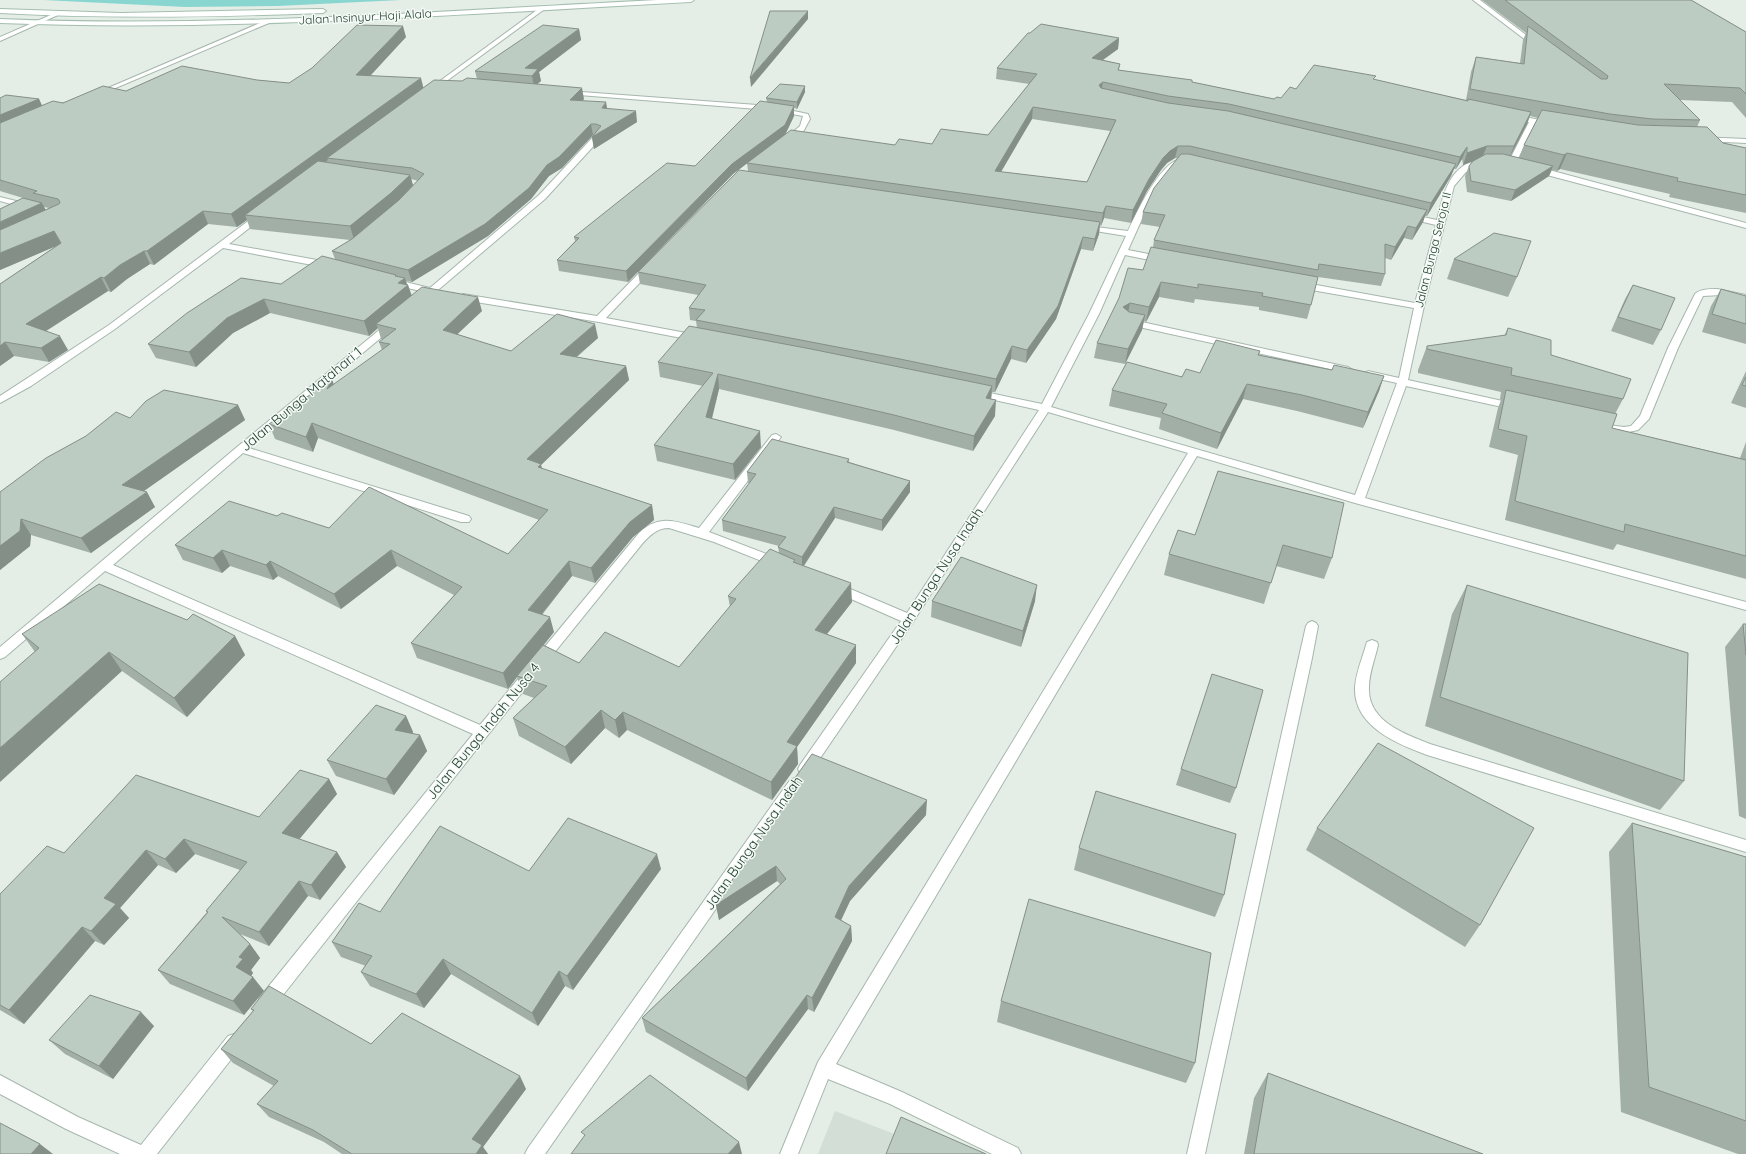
<svg xmlns="http://www.w3.org/2000/svg" width="1746" height="1154" font-family="Quicksand,sans-serif">
<style>
.built{fill:#d2ded6}
.water{fill:#89d6d0}
.lines{fill:none;stroke-linecap:round;stroke-linejoin:round}
.street-casing{stroke:#a6b7ad;stroke-width:2}
.secondary-casing{stroke:#a4beaf;stroke-width:2}
.street{fill:#fff;fill-rule:evenodd}
.secondary{fill:#fff;fill-rule:evenodd}
.wall{fill:#a2afa7;fill-rule:evenodd}
.shaded-wall{fill:#848f88}
.building{fill:#bcccc2;stroke:#848f88;fill-rule:evenodd}
.labels{text-anchor:middle;stroke-width:3;stroke-linejoin:round;paint-order:stroke}
.far-street-label{font-size:12px;fill:#224131;stroke:#f5faf6}
.street-label{font-size:14px;fill:#224131;stroke:#f5faf6}
</style>
<rect width="100%" height="100%" fill="#e4eee7"/>
<polygon class="built" points="835,1111 946,1154 818,1154"/>
<polygon class="water" points="43,0 401,0 278,6 185,7"/>
<g class="lines">
<g class="street-casing">
<g id="street">
<polygon points="1473,0 1480,0 1539,45 1539,47 1535,47"/>
<polygon points="541,7 546,8 433,91 429,91 429,89"/>
<polygon points="53,14 58,15 0,41 0,37"/>
<polygon points="267,20 269,21 269,23 99,95 94,94"/>
<polygon points="568,91 770,106 808,114 810,119 803,132 786,143 782,141 800,126 803,116 770,110 566,94 565,93"/>
<polygon points="1513,115 1552,122 1556,124 1552,126 1535,123 1516,163 1512,165 1508,163 1529,122 1511,118 1509,117"/>
<polygon points="594,136 597,136 601,138 545,199 438,290 439,292 438,294 433,294 426,299 422,296 425,292 390,284 389,282 393,279 430,288 539,195"/>
<polygon points="1700,137 1746,139 1746,143 1703,141 1699,139"/>
<path d="M1481 158H1484V162L1466 172 1454 186 1424 306 1408 380 1516 404 1521 407 1516 410 1406 386 1365 498 1746 602V610L1355 503 1197 456 836 1064 902 1092 1018 1148 1021 1154H992L890 1104 828 1079 798 1154H780L818 1062 1188 453 1048 412 913 622 810 773 805 775 800 773 798 769 800 765 901 621 833 591 831 588 833 585 837 584 841 585 907 613 1039 410 976 396 971 393 976 390 1042 404 1089 314 1126 236 1083 229H1080V225L1128 231C1135 216 1168 143 1191 162 1186 167 1180 163 1174 168L1151 199 1128 250 1164 257 1168 260 1164 263 1125 255 1099 314 1051 407 1355 495 1397 383 1365 376 1363 374 1368 371 1399 378 1414 308 1300 288 1296 285 1300 282 1415 303 1436 225 1406 218 1405 216 1409 214 1437 220C1444 192 1449 166 1481 158Z"/>
<polygon points="1532,167 1538,167 1746,223 1746,228 1532,171"/>
<polygon points="0,197 32,205 33,207 29,209 0,201"/>
<polygon points="259,213 262,213 266,215 229,244 328,262 331,263 332,265 331,267 328,268 223,248 115,329 31,386 0,403 0,396 109,325"/>
<polygon points="650,264 653,265 654,267 653,269 606,318 697,335 700,336 702,338 700,340 697,341 599,322 463,300 459,297 463,294 597,316 647,265"/>
<path d="M1717 289 1746 295V301L1722 295 1703 296 1678 348 1649 419 1638 430 1624 433 1596 429 1595 427 1596 425 1600 424 1624 427 1631 426 1640 416 1668 348 1695 294C1700 289 1709 289 1717 289Z"/>
<polygon points="1128,319 1348,367 1353,370 1348,373 1125,324 1123,322 1125,320"/>
<path d="M392 321 395 322 397 324 395 326 249 448 469 516 471 519 469 522H461L243 453 113 565 480 725 639 533C659 514 675 521 699 528L772 435 776 434 781 437 709 532 782 560 784 563 782 566H774L714 542 669 528C657 528 650 535 642 544L487 736 272 1009 266 1011 260 1009 258 1003 260 997 473 734 105 571 5 657 0 659V647L237 447 389 322Z"/>
<polygon points="1312,621 1316,623 1318,626 1312,658 1205,1154 1187,1154 1306,626 1308,623"/>
<path d="M1372 640 1377 642 1378 645C1375 659 1369 673 1369 687 1367 721 1404 734 1430 744L1746 840V852L1427 755C1397 744 1353 726 1355 687 1356 673 1362 659 1366 645L1367 642Z"/>
<polygon points="795,778 800,780 802,784 800,788 545,1154 525,1154 528,1148 790,780"/>
<polygon points="234,1034 240,1036 243,1042 240,1048 157,1154 120,1154 66,1129 0,1094 0,1075 78,1117 141,1145 228,1036"/>
</g>
</g>
<g class="secondary-casing">
<g id="secondary">
<path d="M657 0H694L691 2C461 14 230 32 0 23V19C219 28 439 11 657 0Z"/>
<path d="M0 9 121 13 323 9 326 11 323 13C215 17 108 19 0 13Z"/>
</g>
</g>
<use href="#street" class="street"/>
<use href="#secondary" class="secondary"/>
</g>
<g class="wall">
<path d="M1482 0H1691L1746 32V118L1732 102 1680 100 1700 120 1697 127 1723 143 1746 148V213L1669 197 1670 194 1560 169 1557 171 1552 170 1549 176 1511 201 1467 192 1465 176 1469 166 1472 162 1463 165 1462 159 1456 169H1454L1451 176 1427 216H1425L1423 222 1412 240 1404 238 1391 260 1385 258V274L1381 286 1318 277 1311 305 1307 319 1259 310V307L1195 299 1194 303 1159 297 1146 322 1144 321 1142 330 1125 364 1094 358 1097 343 1143 270 1153 247 1154 240 1160 227 1141 224 1143 212 1177 158H1175L1167 163 1161 170 1147 191 1131 223 1104 218 1101 226 1100 225 1099 234 1093 251 1081 249 1056 319 1026 363 1011 359 995 392H992L991 399 995 416 973 451 894 430 719 389 712 419 761 447 735 480 657 461 654 445 703 386 660 377 658 362 697 328 696 321 690 320 689 308 698 295 640 284 638 272 748 171 747 163 733 174 628 282 559 271 557 260 575 241 574 237 695 166 767 102 766 98 805 86V92L797 109 794 108V116L785 135 895 145 932 144 988 135 1029 84 996 79 997 68 1119 38 1118 49 1103 60 1120 64 1119 70 1192 82 1274 99 1281 98 1296 89 1374 80 1466 100 1471 72 1476 57 1520 63 1523 40 1526 33ZM1530 116 1538 118 1524 145 1519 158 1511 156 1527 124ZM1032 119 1110 131 1087 182 1000 172Z"/>
<path d="M579 29 581 40 539 72 541 81 537 84 584 99 582 101 607 108 637 122 594 149 592 137 594 135H593L562 168 549 176 531 199 488 236 412 282 406 281 407 284 408 285 411 296 482 311 457 334 511 351 598 338 577 357 626 366 629 380 541 465 542 469 652 505 654 520 633 537 595 583 572 576 542 615 554 632 544 645 579 663 679 667 730 607 728 596 779 553 778 547 779 546 723 531 722 520 750 483H748L747 472 849 459V462L910 481V492L882 531 835 518 804 566 852 602 827 634 856 645V663L797 747 798 764 772 800 627 730 619 738 605 728 571 764 519 736 513 718 534 698 523 694 517 677 508 689 417 658 411 643 454 595 397 566 341 609 278 576 273 580 230 566 222 573 183 560 175 545 277 516 329 528 508 554 539 520 318 438 313 452 275 439 269 424 334 385 382 350 379 342 383 339H381L378 328 369 336 270 313 233 333 196 367 156 358 148 344 281 284 335 259 332 251 350 240 250 229 247 220 237 227 208 224 154 265 150 264 127 279 111 292 108 291 46 331 68 350 49 362 14 356 0 366V284L56 246 0 270 23 198 0 191V98L39 99 42 106 126 91 257 80 289 83 406 37 370 75 423 88 477 79 475 71ZM411 179 415 180 418 181 413 186ZM44 207 49 208 45 210Z"/>
<polygon points="1454,259 1517,277 1508,297 1447,279"/>
<polygon points="1633,285 1661,330 1653,345 1611,331 1625,299"/>
<polygon points="1721,289 1746,296 1746,344 1702,332 1711,306"/>
<polygon points="1508,328 1623,399 1615,414 1612,428 1740,458 1746,442 1746,579 1617,544 1613,550 1505,520 1518,455 1489,447 1498,408 1501,400 1500,399 1501,392 1418,373 1418,370 1427,346 1504,336"/>
<polygon points="1260,351 1259,355 1332,370 1384,376 1379,391 1363,428 1297,411 1243,399 1217,449 1159,429 1161,418 1109,406 1112,390 1200,373"/>
<polygon points="1746,371 1746,408 1731,403"/>
<polygon points="238,405 245,420 144,491 155,507 91,553 31,535 30,546 0,570 0,492 130,418"/>
<polygon points="1218,471 1332,558 1324,579 1276,566 1264,604 1164,575 1169,554 1195,535"/>
<polygon points="1467,585 1684,781 1660,810 1425,726 1452,614"/>
<polygon points="932,601 1035,601 1021,647 931,617"/>
<polygon points="187,620 235,636 245,655 187,717 122,671 35,652 22,634"/>
<polygon points="1743,624 1746,624 1746,819 1739,816 1725,647"/>
<polygon points="406,716 413,732 412,734 420,735 427,751 394,795 336,776 327,760"/>
<polygon points="1181,769 1236,788 1230,803 1176,785"/>
<polygon points="329,779 337,794 299,839 337,852 346,867 320,900 308,896 269,946 240,934 250,944 260,958 251,970 253,973 251,976 264,991 244,1015 170,984 158,970 207,912 206,911 240,870 195,854 176,873 158,865 120,908 129,918 104,945 95,941 24,1024 0,1010 0,894 64,853 259,817"/>
<polygon points="785,792 926,815 850,901 841,920 851,926 852,941 814,1012 808,1009 748,1091 646,1032 642,1018 780,884 777,881 719,920 716,905 786,803"/>
<polygon points="1632,823 1746,857 1746,1154 1738,1154 1621,1112 1609,852"/>
<polygon points="1317,828 1480,925 1465,947 1306,850"/>
<polygon points="1079,848 1224,895 1215,917 1074,870"/>
<polygon points="661,869 573,990 565,986 538,1026 451,974 424,1008 370,986 361,972 366,966 341,957 332,942 380,912 529,871"/>
<polygon points="1001,1001 1195,1063 1186,1083 997,1022"/>
<polygon points="251,1009 371,1044 526,1089 483,1147 488,1154 342,1154 324,1142 269,1117 257,1104 274,1086 233,1063 221,1049 253,1011"/>
<polygon points="154,1026 113,1079 65,1054 49,1040"/>
<polygon points="1268,1073 1483,1154 1244,1154 1254,1098"/>
</g>
<g class="shaded-wall">
<polygon points="808,11 808,19 751,87 750,78"/>
<polygon points="403,26 406,37 360,87 356,75"/>
<polygon points="579,29 581,40 539,72 541,81 534,87 532,76 525,68"/>
<polygon points="1119,38 1118,49 1090,69 1092,58"/>
<polygon points="421,78 424,90 327,158 328,160 252,216 245,215 247,220 237,227 231,214"/>
<polygon points="1103,82 1101,94 1099,85"/>
<polygon points="805,86 805,92 797,109 797,102"/>
<polygon points="582,88 584,99 572,111 570,100"/>
<polygon points="39,99 45,112 0,130 0,115"/>
<polygon points="606,102 608,113 602,108"/>
<polygon points="794,106 794,116 785,135 733,174 628,282 626,271 732,164"/>
<polygon points="1033,107 1032,119 994,184 995,171"/>
<polygon points="636,111 637,122 594,149 592,137"/>
<polygon points="1531,112 1527,124 1509,158 1514,146"/>
<polygon points="591,124 593,135 562,168 549,176 531,199 488,236 412,282 408,270 547,165"/>
<polygon points="1178,146 1175,158 1167,163 1161,170 1147,191 1131,223 1133,210 1149,179 1163,158 1170,151"/>
<polygon points="1487,146 1482,158 1463,165 1467,153"/>
<polygon points="1467,147 1462,159 1456,169 1460,157"/>
<polygon points="1567,153 1560,169 1557,171 1564,155"/>
<polygon points="1456,164 1451,176 1427,216 1431,203"/>
<polygon points="1553,166 1549,176 1511,201 1515,190"/>
<polygon points="410,175 414,188 354,240 350,226"/>
<polygon points="42,203 49,216 0,238 0,222"/>
<polygon points="1106,206 1104,218 1101,226 1103,213"/>
<polygon points="1427,210 1423,222 1412,240 1416,228"/>
<polygon points="203,211 208,224 154,265 147,251"/>
<polygon points="1100,222 1099,234 1093,251 1095,239"/>
<polygon points="1408,226 1404,238 1391,260 1395,247"/>
<polygon points="54,231 61,244 0,270 0,253"/>
<polygon points="1083,237 1081,249 1056,319 1026,363 1027,350"/>
<polygon points="144,251 150,264 127,279 111,292 104,278 120,265"/>
<polygon points="396,275 399,283 405,278 407,285 408,285 413,299 376,324 378,328 369,336 364,321 395,276"/>
<polygon points="101,277 108,291 35,338 26,324"/>
<polygon points="1161,282 1159,297 1146,322 1149,307"/>
<polygon points="478,297 482,311 447,344 443,330"/>
<polygon points="264,299 270,313 233,333 196,367 189,352 227,318"/>
<polygon points="1130,303 1127,318 1123,307"/>
<polygon points="1145,315 1142,330 1125,364 1128,349"/>
<polygon points="595,324 598,338 563,368 560,354"/>
<polygon points="60,336 68,350 49,362 41,348"/>
<polygon points="5,342 14,356 0,366 0,346"/>
<polygon points="1012,346 1011,359 995,392 996,379"/>
<polygon points="626,366 629,380 541,465 545,479 527,459"/>
<polygon points="718,374 719,389 708,433 706,417"/>
<polygon points="1384,376 1379,391 1363,428 1368,412"/>
<polygon points="332,379 337,394 327,389"/>
<polygon points="1247,384 1243,399 1217,449 1221,433"/>
<polygon points="992,386 991,401 986,398"/>
<polygon points="996,400 995,416 973,451 974,436"/>
<polygon points="238,405 245,420 131,500 122,485"/>
<polygon points="312,423 318,438 313,452 306,437"/>
<polygon points="760,431 761,447 735,480 733,464"/>
<polygon points="910,481 910,492 882,531 882,520"/>
<polygon points="147,492 155,507 91,553 81,538"/>
<polygon points="652,505 654,520 633,537 595,583 591,568 630,522"/>
<polygon points="834,507 835,518 802,568 802,557"/>
<polygon points="21,519 31,535 30,546 0,570 0,546"/>
<polygon points="222,550 230,566 222,573 213,558"/>
<polygon points="391,550 397,566 341,609 334,594"/>
<polygon points="270,561 278,576 273,580 266,565"/>
<polygon points="569,561 572,576 533,625 528,610"/>
<polygon points="851,583 852,602 816,648 815,630"/>
<polygon points="1037,585 1035,601 1021,647 1023,631"/>
<polygon points="550,617 554,632 518,676 517,676 517,677 508,689 503,673"/>
<polygon points="235,636 245,655 187,717 174,698"/>
<polygon points="856,645 856,663 797,747 798,764 772,800 771,782 787,742"/>
<polygon points="109,652 122,671 0,782 0,748"/>
<polygon points="601,710 605,728 571,764 565,747"/>
<polygon points="623,712 627,730 619,738 615,720"/>
<polygon points="406,716 413,732 403,746 395,730"/>
<polygon points="420,735 427,751 394,795 386,779"/>
<polygon points="329,779 337,794 292,848 282,833"/>
<polygon points="927,800 926,815 850,901 836,931 835,917 849,886"/>
<polygon points="184,839 195,854 176,873 165,859"/>
<polygon points="146,850 158,865 120,908 129,918 104,945 91,931 104,898"/>
<polygon points="337,852 346,867 320,900 311,885"/>
<polygon points="657,854 661,869 573,990 567,976"/>
<polygon points="776,866 777,881 719,920 716,905"/>
<polygon points="299,881 308,896 269,946 259,932"/>
<polygon points="851,926 852,941 814,1012 812,998"/>
<polygon points="82,927 95,941 24,1024 9,1010"/>
<polygon points="250,944 260,958 251,970 253,973 247,981 236,967 239,957"/>
<polygon points="443,959 451,974 424,1008 416,994"/>
<polygon points="559,971 565,986 538,1026 532,1013"/>
<polygon points="253,977 264,991 244,1015 233,1001"/>
<polygon points="807,995 808,1009 748,1091 746,1078"/>
<polygon points="141,1012 154,1026 113,1079 99,1066"/>
<polygon points="520,1076 526,1089 483,1147 488,1154 476,1154 472,1139"/>
<polygon points="739,1142 742,1154 728,1154"/>
<polygon points="40,1144 53,1154 31,1154"/>
</g>
<g class="building">
<polygon points="1505,0 1691,0 1746,32 1746,94 1740,88 1664,84 1700,120 1652,119 1610,114 1470,89 1476,57 1524,64 1528,26 1601,79 1607,79 1608,76"/>
<polygon points="770,11 808,11 750,78"/>
<path d="M1041 24 1119 38 1092 58 1120 64 1118 70 1192 80V82L1274 99 1277 97 1281 98 1290 87 1296 89 1314 65 1376 76 1373 79 1468 101V99L1531 112 1514 146H1487L1467 153V147L1460 157 1229 104 1168 96 1103 82 1099 85 1101 88 1168 103 1228 111 1456 164 1431 203 1190 146H1178L1170 151 1163 158 1149 179 1133 210 1106 206 1103 213 747 163 791 130 895 145 899 139 932 144 941 129 988 135 1037 74 997 68 1028 33H1030ZM1033 107 1116 120 1087 182 995 171Z"/>
<polygon points="357,25 403,26 356,75 421,78 231,214 203,211 147,251 144,251 120,265 104,278 101,277 26,324 60,336 41,348 5,342 0,346 0,284 61,243 54,231 0,253 0,230 59,204 60,202 58,199 33,193 37,191 0,180 0,123 53,101 63,103 103,86 126,91 182,66 257,80 289,83 312,68"/>
<polygon points="543,25 579,29 525,68 538,69 532,76 475,71"/>
<polygon points="467,78 582,88 570,100 606,102 602,108 636,111 592,137 601,126 596,124 591,124 559,157 547,165 529,188 485,224 408,270 332,251 352,239 399,200 424,174 412,168 327,158 434,80 462,81"/>
<polygon points="780,84 805,86 797,102 766,98"/>
<polygon points="6,95 39,99 0,115 0,98"/>
<polygon points="760,101 794,106 785,125 732,164 626,271 557,260 579,238 574,237 667,163 695,166"/>
<polygon points="1542,110 1638,125 1707,127 1723,143 1746,148 1746,195 1677,181 1678,178 1567,153 1564,155 1524,145"/>
<polygon points="1181,154 1189,154 1427,210 1416,228 1408,226 1395,247 1385,244 1385,274 1319,264 1318,270 1154,240 1165,215 1143,212 1154,188"/>
<polygon points="1486,154 1503,154 1553,166 1515,190 1471,181 1469,166 1473,161"/>
<polygon points="318,161 410,175 391,193 350,226 245,215"/>
<polygon points="739,170 1100,222 1095,239 1083,237 1058,306 1027,350 1012,346 996,379 900,359 696,320 705,310 689,308 706,285 638,272"/>
<polygon points="23,198 42,203 0,222 0,209"/>
<polygon points="1494,233 1531,241 1517,277 1454,259"/>
<polygon points="1151,247 1318,277 1311,305 1262,296 1263,293 1198,284 1198,288 1161,282 1149,307 1130,303 1123,307 1129,312 1145,315 1128,349 1097,343 1119,298 1128,268 1143,270"/>
<polygon points="322,256 396,275 395,276 405,278 398,283 408,285 364,321 264,299 227,318 189,352 148,344 187,313 241,278 281,284"/>
<polygon points="1633,285 1675,298 1661,330 1618,317"/>
<polygon points="422,287 478,297 443,330 511,351 557,314 595,324 560,354 626,366 527,459 541,464 538,467 652,505 630,522 591,568 569,561 528,610 550,617 503,673 411,643 462,587 391,550 334,594 270,561 266,565 222,550 213,558 175,545 229,501 277,516 282,513 329,528 369,487 508,554 548,510 312,423 306,437 269,424 332,379 327,389 390,344 379,342 396,329 376,324"/>
<polygon points="1721,289 1746,296 1746,324 1712,314"/>
<polygon points="689,326 811,349 992,386 986,398 996,400 974,436 894,415 718,374 706,417 760,431 733,464 654,445 713,373 658,362"/>
<polygon points="1508,328 1551,340 1551,355 1631,379 1623,399 1511,375 1512,368 1427,349 1427,346 1506,335"/>
<polygon points="1216,340 1260,351 1258,355 1332,370 1334,365 1384,376 1368,412 1302,395 1247,384 1221,433 1162,413 1167,404 1112,390 1127,362 1182,377 1186,369 1200,373"/>
<polygon points="1746,377 1746,386 1742,385"/>
<polygon points="164,390 238,405 122,485 147,492 81,538 21,519 20,531 0,546 0,492 46,458 86,436 116,412 130,418 146,401"/>
<polygon points="1506,390 1617,414 1612,428 1746,460 1746,556 1625,524 1624,532 1515,501 1527,436 1498,429"/>
<polygon points="772,439 849,459 847,462 910,481 882,520 834,507 802,557 778,547 786,537 722,520 756,474 747,472"/>
<polygon points="1218,471 1344,503 1332,558 1283,545 1271,583 1169,554 1178,530 1195,535"/>
<polygon points="770,549 795,560 793,562 851,583 815,630 856,645 787,742 797,746 771,782 623,712 615,720 601,710 565,747 513,718 547,686 517,676 543,645 579,663 605,632 679,667 736,599 728,596"/>
<polygon points="961,557 1037,585 1023,631 932,601"/>
<polygon points="99,584 187,620 193,614 235,636 174,698 109,652 0,748 0,682 39,648 22,634"/>
<polygon points="1467,585 1688,653 1684,781 1440,697"/>
<polygon points="1743,624 1746,624 1746,655"/>
<polygon points="1212,674 1263,690 1236,788 1181,769"/>
<polygon points="376,705 406,716 395,730 420,735 386,779 327,760"/>
<polygon points="1378,743 1534,828 1480,925 1317,828"/>
<polygon points="812,754 927,800 849,886 835,917 851,926 812,998 807,995 746,1078 642,1018 786,879 776,866 716,905 756,843 792,795 785,792"/>
<polygon points="300,770 329,779 282,833 337,852 311,885 299,881 259,932 222,917 250,944 239,957 243,959 236,967 253,977 233,1001 158,970 208,912 206,911 247,862 184,839 165,859 146,850 104,898 116,904 91,931 82,927 9,1010 0,1005 0,894 47,846 64,853 136,775 259,817"/>
<polygon points="1096,791 1236,834 1224,895 1079,848"/>
<polygon points="568,818 657,854 567,976 559,971 532,1013 443,959 416,994 361,972 372,956 332,942 359,903 380,912 440,826 529,871"/>
<polygon points="1632,823 1746,857 1746,1121 1649,1087"/>
<polygon points="1029,899 1211,953 1195,1063 1001,1001"/>
<polygon points="269,986 371,1044 402,1013 520,1076 472,1139 482,1145 476,1154 352,1154 313,1130 257,1104 278,1081 221,1049 254,1010 251,1009"/>
<polygon points="90,995 141,1012 99,1066 49,1040"/>
<polygon points="1268,1073 1483,1154 1254,1154"/>
<polygon points="650,1075 739,1142 728,1154 571,1154 585,1135 581,1132"/>
<polygon points="901,1117 986,1154 886,1154"/>
<polygon points="0,1123 40,1144 31,1154 0,1154"/>
</g>
<g class="labels">
<g class="far-street-label">
<text transform="translate(365 17) rotate(-3)" y="4">Jalan Insinyur Haji Alala</text>
<text transform="translate(1433 250) rotate(-76)" y="4">Jalan Bunga Seroja II</text>
</g>
<g class="street-label">
<text transform="translate(301 399) rotate(-40)" y="5">Jalan Bunga Matahari 1</text>
<text transform="translate(936 576) rotate(-57)" y="5">Jalan Bunga Nusa Indah</text>
<text transform="translate(483 731) rotate(-51)" y="5">Jalan Bunga Indah Nusa 4</text>
<text transform="translate(753 843) rotate(-55)" y="5">Jalan Bunga Nusa Indah</text>
</g>
</g>
</svg>
